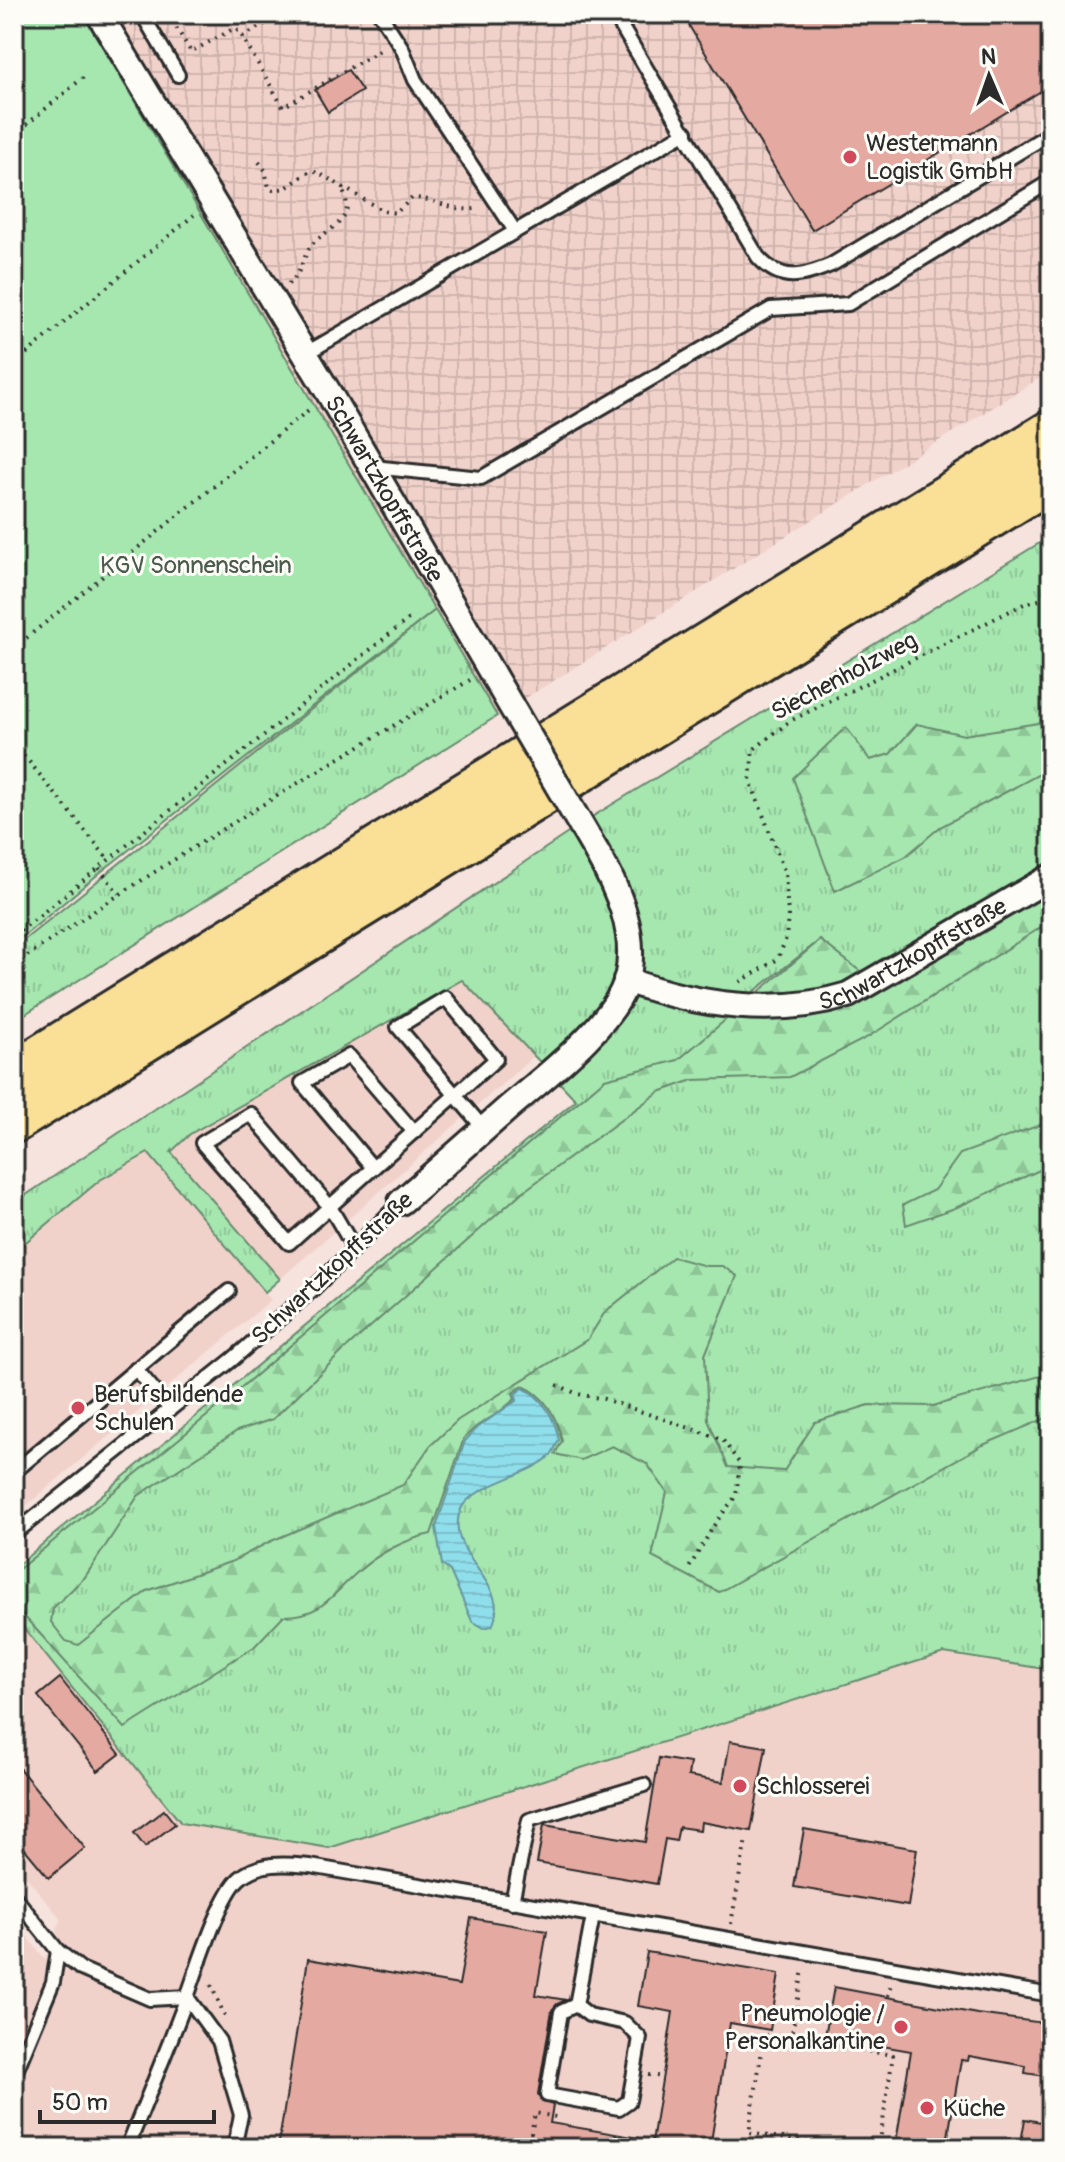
<svg xmlns="http://www.w3.org/2000/svg" width="1065" height="2162" font-family="Pangolin,sans-serif">
<style>
.built{fill:#f1d2cb}
.industrial{fill:url(#industrial-grid)}
.grass{fill:url(#grass-tufts);stroke:#68896e;stroke-width:2;fill-rule:evenodd}
.forest{fill:url(#forest-firs);stroke:#68896e;stroke-width:2}
.garden{fill:#a6e7b0;stroke:#68896e;stroke-width:2}
.water{fill:url(#water-rules);stroke:#67969e;stroke-width:2}
.building{fill:#e4aaa1;stroke:#2b2b2b;stroke-width:2}
.lines{fill:none;stroke-linecap:round;stroke-linejoin:round}
.lane-casing{stroke:#2b2b2b;stroke-width:18}
.street-casing{stroke:#2b2b2b;stroke-width:30}
.highway-casing{stroke:#2b2b2b;stroke-width:50}
.path{stroke:#2b2b2b;stroke-width:4;stroke-dasharray:2 6;stroke-linecap:butt}
.lane{stroke:#fdfcf7;stroke-width:12}
.street{stroke:#fdfcf7;stroke-width:24}
.highway{stroke:#fadf96;stroke-width:44}
.street-bridge-casing{stroke:#2b2b2b;stroke-width:30;stroke-linecap:butt}
.street-bridge{stroke:#fdfcf7;stroke-width:24}
.poi-dot{fill:#d1495b;stroke:#fdfcf7;stroke-width:3}
.labels{text-anchor:middle;stroke-width:6;stroke-linejoin:round;paint-order:stroke}
.poi-label{font-size:24px;fill:#2b2b2b;stroke:#fdfcf7;text-anchor:start}
.street-label{font-size:24px;fill:#2b2b2b;stroke:#fdfcf7}
.park-label{font-size:24px;fill:#4a5a4c;stroke:#fdfcf7}
</style>
<defs>
<pattern id="industrial-grid" width="8" height="8" patternUnits="userSpaceOnUse" patternTransform="scale(2)"><rect width="8" height="8" fill="#f1d2cb"/><path d="M0 4h8M4 0v8" fill="none" stroke="#cfb4ae"/></pattern>
<pattern id="grass-tufts" width="24" height="20" patternUnits="userSpaceOnUse" patternTransform="scale(2)"><rect width="24" height="20" fill="#a6e7b0"/><path d="M3 7l-1-3M5 7V3M7 7l1-3M15 17l-1-3M17 17v-4M19 17l1-3" fill="none" stroke="#8fc698"/></pattern>
<pattern id="forest-firs" width="22" height="20" patternUnits="userSpaceOnUse" patternTransform="scale(2)"><rect width="22" height="20" fill="#a6e7b0"/><path d="M5 1l3.5 6h-7zM16 11l3.5 6h-7z" fill="#8fc698"/></pattern>
<pattern id="water-rules" width="6" height="5" patternUnits="userSpaceOnUse" patternTransform="scale(2)"><rect width="6" height="5" fill="#8fdeeb"/><path d="M0 2.5h6" fill="none" stroke="#7cbfca"/></pattern>
</defs>
<rect width="100%" height="100%" fill="#f6e3dd"/>
<filter id="ink" filterUnits="userSpaceOnUse"><feTurbulence type="fractalNoise" baseFrequency=".0125" numOctaves="2"/><feDisplacementMap in="SourceGraphic" scale="16" xChannelSelector="R" yChannelSelector="G"/><feConvolveMatrix kernelMatrix="1 2 1 2 8 2 1 2 1" color-interpolation-filters="sRGB"/></filter>
<g filter="url(#ink)">
<g class="built">
<polygon points="463,980 534,1056 280,1279 170,1152 190,1134"/>
<polygon points="148,1153 271,1300 14,1516 14,1252 100,1180"/>
<polygon points="14,1616 181,1823 329,1848 944,1653 1051,1670 1051,2148 14,2148 14,1920 45,1959 61,1919 14,1862"/>
</g>
<polygon class="industrial" points="83,14 1051,14 1051,371 497,716"/>
<g class="grass">
<path d="M1051 536V1670L944 1653 329 1848 181 1823 14 1616V1568L576 1100 462 980 190 1134 171 1152 280 1279 265 1292 148 1153 100 1180 14 1252V1203L595 815ZM820 940 872 981 724 1015Z"/>
<polygon points="435,610 497,716 14,1021 14,948"/>
</g>
<g class="forest">
<polygon points="1051,721 1051,768 940,827 905,857 835,891 793,778 846,727 870,760 890,754 917,724 964,735"/>
<path d="M1051 873V921L868 1037 790 1077 693 1080 659 1092 520 1194 342 1352 273 1419 237 1431 138 1496 85 1577 53 1608 51 1622 66 1641 78 1645 147 1591 233 1561 269 1542 403 1485 430 1446 458 1420 588 1339 605 1312 673 1257 706 1266H722L737 1276 705 1355 708 1420 728 1467 784 1471 815 1422 869 1405 933 1406 1051 1373V1416L983 1445 719 1592 652 1557 667 1492 647 1464 612 1446 581 1460 555 1454 562 1441C557 1417 546 1396 523 1386L513 1393 515 1399 498 1413 477 1426 464 1438 431 1534C406 1539 379 1553 360 1570 332 1593 325 1616 283 1616L254 1647 125 1728 14 1605V1573L218 1407 605 1079 678 1060 820 940 883 989 985 924Z"/>
<polygon points="1051,1121 1051,1165 955,1208 906,1225 903,1205 934,1190 960,1154"/>
</g>
<polygon class="garden" points="14,14 83,14 435,610 102,871 14,944"/>
<path class="water" d="M523 1388C543 1397 555 1418 559 1440 556 1445 554 1452 550 1456 531 1475 472 1485 461 1509 441 1554 514 1583 492 1626L484 1628 472 1621 450 1571 442 1565 436 1527 465 1441 478 1427 517 1400 515 1394Z"/>
<g class="building">
<polygon points="682,14 1051,14 1051,85 812,230"/>
<polygon points="348,70 362,91 328,112 315,90"/>
<polygon points="60,1678 120,1754 98,1771 38,1696"/>
<polygon points="730,1741 766,1747 751,1831 701,1822 700,1830 679,1827 676,1841 665,1839 657,1884 537,1863 544,1825 645,1842 659,1758 690,1763 688,1776 723,1782"/>
<polygon points="14,1762 85,1848 49,1878 14,1836"/>
<polygon points="164,1810 175,1824 145,1847 134,1833"/>
<polygon points="804,1829 917,1849 908,1906 794,1887"/>
<polygon points="471,1918 547,1931 536,1995 566,2000 557,2004 552,2010 538,2094 542,2102 553,2105 550,2123 639,2138 638,2148 278,2148 308,1959 459,1985"/>
<polygon points="647,1952 779,1974 770,2030 730,2023 710,2148 651,2148 673,2012 638,2006"/>
<polygon points="834,1987 977,2014 1051,2024 1051,2077 1025,2073 1026,2066 969,2056 968,2061 961,2060 946,2148 895,2148 911,2051 825,2036"/>
<polygon points="1025,2119 1051,2124 1051,2148 1020,2148"/>
</g>
<g class="lines">
<g class="lane-casing">
<g id="lane">
<polyline points="142,14 178,75"/>
<polyline points="380,14 402,48 415,80 515,231"/>
<path d="M614 14 758 257C781 283 802 277 831 265L1051 133"/>
<polyline points="620,24 637,14"/>
<polyline points="305,354 686,132"/>
<polyline points="373,467 481,478 771,309 848,304 1051,181"/>
<polyline points="373,1168 383,1159 496,1059 446,998 398,1027 484,1129"/>
<polyline points="354,1248 330,1207 251,1114 202,1143 289,1243 373,1168 302,1083 349,1056 414,1132"/>
<polyline points="136,1369 170,1409"/>
<polyline points="14,1472 229,1291"/>
<polyline points="14,1534 233,1359 311,1291 401,1202"/>
<polyline points="14,1896 58,1951 81,1969 150,1999 187,1997"/>
<polyline points="512,1902 529,1820 644,1785"/>
<polyline points="187,1997 219,2041 241,2115 234,2148"/>
<polyline points="576,2005 589,2015 625,2023 640,2038 629,2101 619,2108 547,2095 561,2012 576,2005 593,1916"/>
<polyline points="14,2076 53,1982 58,1951"/>
<path d="M127 2148C147 2099 167 2050 186 2000 196 1973 220 1895 240 1878 260 1861 286 1864 310 1866L1051 1995"/>
</g>
</g>
<g class="street-casing">
<g id="street">
<path id="s1" d="M99 14 330 395 493 675"/>
<path id="s2" d="M626 980C697 1006 776 1017 848 995L1051 877"/>
<path d="M401 1202C437 1171 472 1140 507 1109 542 1079 616 1023 627 979 638 934 618 889 596 851"/>
</g>
</g>
<g class="highway-casing">
<g id="highway">
<polyline points="14,1074 1051,433"/>
<polyline points="14,1120 1051,478"/>
</g>
</g>
<g class="path">
<polyline points="168,14 191,52 233,29 239,31 283,107 382,49"/>
<polyline points="243,37 281,14"/>
<polyline points="14,135 85,76"/>
<path d="M259 162 265 170 269 188 273 190 286 188 310 171 319 173 383 211 396 213 412 198C436 198 456 214 480 208"/>
<path d="M288 284C301 275 302 259 310 247 319 234 341 227 346 212 349 204 344 195 342 187"/>
<polyline points="14,351 20,358"/>
<polyline points="14,364 194,215"/>
<polyline points="14,648 311,408"/>
<polyline points="14,743 108,859"/>
<polyline points="99,868 119,894"/>
<polyline points="14,936 411,617"/>
<path d="M14 965C162 863 316 772 470 680"/>
<polyline points="740,982 778,959 786,938 788,915 785,873 750,780 753,750 790,721 1024,604 1051,597"/>
<polyline points="557,1385 578,1394 604,1399 722,1439 740,1464 736,1496 716,1522 689,1568"/>
<polyline points="731,1924 746,1839"/>
<polyline points="211,1985 227,2021"/>
<polyline points="888,1996 891,1983"/>
<polyline points="791,2039 803,1969"/>
<polyline points="648,2075 663,2077"/>
<polyline points="531,2134 535,2113 556,2117 556,2113"/>
<polyline points="847,2148 749,2133 764,2035 893,2055 879,2148"/>
</g>
<use href="#lane" class="lane"/>
<use href="#street" class="street"/>
<use href="#highway" class="highway"/>
<g class="street-bridge-casing">
<polyline id="street-bridge" points="493,675 596,851"/>
</g>
<use href="#street-bridge" class="street-bridge"/>
</g>
</g>
<g class="poi-dot">
<circle cx="850" cy="157" r="8"/>
<circle cx="78" cy="1408" r="8"/>
<circle cx="740" cy="1786" r="8"/>
<circle cx="901" cy="2027" r="8"/>
<circle cx="927" cy="2108" r="8"/>
</g>
<g class="labels">
<g class="poi-label">
<text x="866" y="151">Westermann<tspan x="866" dy="28">Logistik GmbH</tspan></text>
<text x="94" y="1402">Berufsbildende<tspan x="94" dy="28">Schulen</tspan></text>
<text x="756" y="1794">Schlosserei</text>
<text x="885" y="2021" text-anchor="end">Pneumologie /<tspan x="885" dy="28">Personalkantine</tspan></text>
<text x="943" y="2116">Küche</text>
</g>
<g class="street-label">
<text dy="8" stroke="none"><textPath href="#s1" startOffset="554">Schwartzkopffstraße</textPath></text>
<text transform="translate(844 676) rotate(-28)" y="8">Siechenholzweg</text>
<text dy="8" stroke="none"><textPath href="#s2" startOffset="302">Schwartzkopffstraße</textPath></text>
<text transform="translate(332 1268) rotate(-43)" y="8">Schwartzkopffstraße</text>
</g>
<g class="park-label">
<text x="196" y="573">KGV Sonnenschein</text>
</g>
</g>
<rect width="1065" height="2162" fill="none" stroke="#fdfcf7" stroke-width="48"/>
<rect x="24" y="24" width="1017" height="2114" fill="none" stroke="#2b2b2b" stroke-width="3" filter="url(#ink)"/>
<g transform="translate(989 76) rotate(358)" stroke="#fdfcf7" stroke-width="6" paint-order="stroke">
<path d="M0-6L14 30L0 20L-14 30Z" fill="#2b2b2b"/>
<text y="-12" font-size="22" font-weight="bold" text-anchor="middle" fill="#2b2b2b">N</text>
</g>
<path d="M40 2110v12h174v-12" fill="none" stroke="#2b2b2b" stroke-width="4"/>
<text x="52" y="2110" font-size="24" fill="#2b2b2b" stroke="#fdfcf7" stroke-width="6" paint-order="stroke">50 m</text>
</svg>
